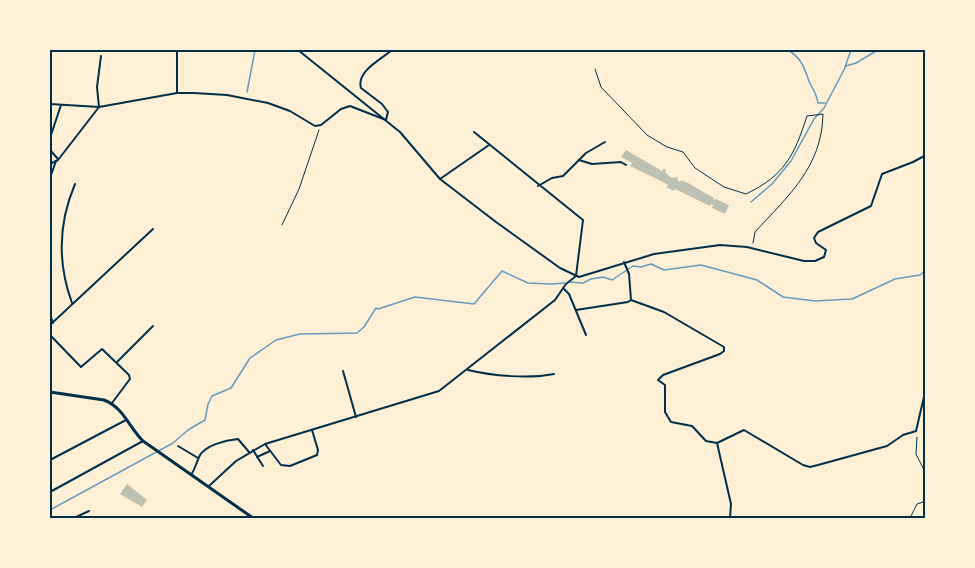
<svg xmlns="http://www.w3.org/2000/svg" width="975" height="568" font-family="Signika,sans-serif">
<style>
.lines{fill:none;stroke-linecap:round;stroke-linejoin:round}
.stream{stroke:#669bbc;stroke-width:1.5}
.building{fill:#bec0b2}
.path{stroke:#003049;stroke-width:1}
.minor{stroke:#003049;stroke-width:2}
.tertiary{stroke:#003049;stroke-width:3}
.neatline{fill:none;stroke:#003049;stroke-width:2}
</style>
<rect width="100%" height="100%" fill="#fdf0d5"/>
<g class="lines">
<g class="stream">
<path d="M788 50C802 59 803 65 809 81 813 91 815 89 818 103H825"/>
<polyline points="845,67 851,50"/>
<polyline points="247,92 255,50"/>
<polyline points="751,202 772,184 791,161 814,119 824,108 846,66 856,63 878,50"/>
<polyline points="570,282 583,283 591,279 603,277 612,280 633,266 641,267 651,264 664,270 701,265 757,280 783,297 815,301 852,299 895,279 920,275 926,270"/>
<polyline points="50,510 173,443 188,430 205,420 208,404 212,396 231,388 250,358 276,340 300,334 357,333 364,327 376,308 378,309 415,297 474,304 502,271 528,283 551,284 565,283"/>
</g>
</g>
<g class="building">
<polygon points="626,150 662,171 664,168 666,170 665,172 668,175 672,178 677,177 678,181 680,182 681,180 688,183 714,198 713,200 716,199 729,205 725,214 712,208 713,205 711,204 710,206 675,189 674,191 666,187 668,185 661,181 630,166 632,163 621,157"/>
<polygon points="127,484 147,500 142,507 120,494"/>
</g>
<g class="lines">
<g class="path">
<path d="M595 69 601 87 647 135 667 147 683 152 695 168 724 187 746 194C785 175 794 156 807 116L823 114C822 167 788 196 755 232L753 243"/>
<polyline points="282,225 299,189 319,130"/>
<polyline points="917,437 916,454 926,474"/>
<polyline points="910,518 917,504 923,502 926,498"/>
</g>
<g class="minor">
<polyline points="177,50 177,93"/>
<polyline points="298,50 400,132 440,179 496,222 560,268 579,277 654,254 720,245 747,247 804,261 815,261 824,257 826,250 816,243 814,238 818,232 871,206 882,174 913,162 926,155"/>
<path d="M50 104 99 107 177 93H194L227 95 268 103 290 111 315 126 321 125 341 109 350 106 386 120 388 112 382 104 361 88C356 71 382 59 392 50"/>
<polyline points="474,132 583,220 576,276"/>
<polyline points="50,138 61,105"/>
<polyline points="50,150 58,159"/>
<polyline points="579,160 592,164 621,162 626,165"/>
<polyline points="50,164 58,160 99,107 97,87 101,56"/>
<polyline points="50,178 56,161"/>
<polyline points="440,179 489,145"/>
<polyline points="538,186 552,178 563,176 586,153 605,142"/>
<polyline points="624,262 629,274 631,300"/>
<polyline points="564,289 569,294 586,335"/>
<polyline points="631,300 664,312 724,347 724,351 720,354 663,375 658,380 665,385 665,412 671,422 692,426 706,441 717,443"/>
<path d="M72 303C57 262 58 224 75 184"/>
<polyline points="576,310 628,302 631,300"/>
<polyline points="50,314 53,323"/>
<polyline points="50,325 153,229"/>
<polyline points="50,335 81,367 102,349 129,375 130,379 112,403"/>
<polyline points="117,362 153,326"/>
<path d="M468 370C493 376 529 379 554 374"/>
<polyline points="343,371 356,417"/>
<polyline points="717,443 744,430 803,465 810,467 818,465 887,446 903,435 916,431 926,388"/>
<polyline points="717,443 731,504 730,518"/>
<polyline points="265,444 281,465 290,466 317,455 318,450 312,430"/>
<polyline points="178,446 198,458"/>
<polyline points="253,450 263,466"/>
<polyline points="257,457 270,451"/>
<polyline points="50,460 126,420"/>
<path d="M191 475C195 469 196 464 199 457 204 445 227 440 238 439L249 452"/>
<polyline points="209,486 236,461 265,444 439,391 555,300 566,284 576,276"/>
<polyline points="50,492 143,441"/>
<polyline points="74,518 89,511"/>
</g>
<path class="tertiary" d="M50 392 104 400C124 408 128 426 143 441L253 518"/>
</g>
<rect width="975" height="568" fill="none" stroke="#fdf0d5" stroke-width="102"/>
<rect x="51" y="51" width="873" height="466" class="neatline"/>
</svg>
